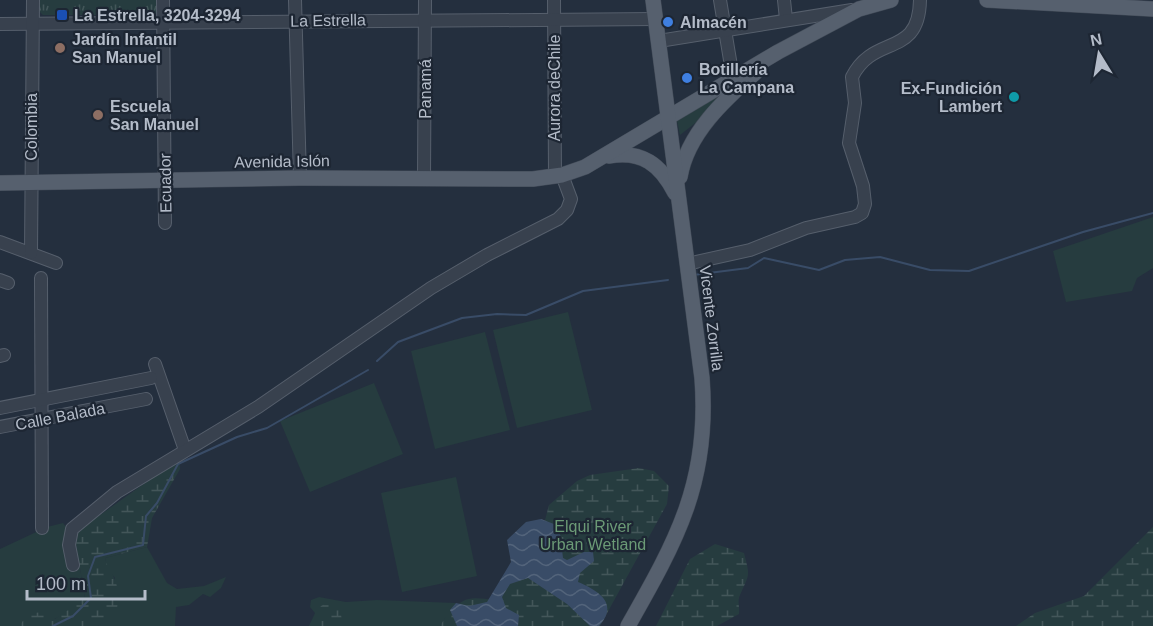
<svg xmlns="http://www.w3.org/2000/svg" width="1153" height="626" font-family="Arial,sans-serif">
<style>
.grass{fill:#263c3f}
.wetland{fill:url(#wetland-marsh)}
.park{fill:url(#park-tufts)}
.water{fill:url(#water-waves)}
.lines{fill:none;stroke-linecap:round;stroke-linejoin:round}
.stream{stroke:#394c67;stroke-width:2}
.minor-casing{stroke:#565f6c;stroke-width:14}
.major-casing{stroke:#414a57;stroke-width:16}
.minor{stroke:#38414e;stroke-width:12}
.major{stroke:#56606e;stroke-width:15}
.transit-dot{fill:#1a4fb4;stroke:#1d2633;stroke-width:2}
.shop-dot{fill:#3f7fe0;stroke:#1d2633;stroke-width:2}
.education-dot{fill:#8d6e63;stroke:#1d2633;stroke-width:2}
.culture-dot{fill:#0f9aa8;stroke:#1d2633;stroke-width:2}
.labels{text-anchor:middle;stroke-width:4.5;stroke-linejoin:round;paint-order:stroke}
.poi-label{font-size:16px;font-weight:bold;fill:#b4bcc9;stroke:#1d2633;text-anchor:start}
.street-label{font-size:16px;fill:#b4bcc9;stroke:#1d2633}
.park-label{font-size:16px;fill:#6b9a76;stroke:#1d2633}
</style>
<defs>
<pattern id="wetland-marsh" width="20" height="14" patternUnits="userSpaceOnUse" patternTransform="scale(1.5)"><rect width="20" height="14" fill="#263c3f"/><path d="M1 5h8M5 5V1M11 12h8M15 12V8" fill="none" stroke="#435659"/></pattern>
<pattern id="park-tufts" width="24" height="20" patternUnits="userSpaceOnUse" patternTransform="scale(1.5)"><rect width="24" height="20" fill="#263c3f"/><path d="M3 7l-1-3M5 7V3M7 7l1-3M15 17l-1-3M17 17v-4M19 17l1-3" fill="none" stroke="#435659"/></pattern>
<pattern id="water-waves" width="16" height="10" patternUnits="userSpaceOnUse" patternTransform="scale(1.5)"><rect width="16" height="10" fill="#394c67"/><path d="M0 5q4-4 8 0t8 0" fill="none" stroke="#53647b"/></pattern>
</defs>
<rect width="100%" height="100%" fill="#242f3e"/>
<g class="grass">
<polygon points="724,92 722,102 680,135 677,121"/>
<polygon points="1153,217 1153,268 1137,278 1132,291 1066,302 1053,251"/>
<polygon points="568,312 592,410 517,428 493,330"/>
<polygon points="485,332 510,430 435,449 411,351"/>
<polygon points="374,383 403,454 310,492 280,421"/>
<polygon points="456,477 477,576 402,592 381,493"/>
<polygon points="63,523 75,538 85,598 68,612 49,622 48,626 0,626 0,549 47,527"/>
<polygon points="147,547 167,583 177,589 204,586 226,577 221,588 210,597 203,594 189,605 176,607 175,626 97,626 115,617 115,578 107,569 105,558"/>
<polygon points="319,597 346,602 377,600 456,603 440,626 309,626 315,613 310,607 311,600"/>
</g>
<g class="wetland">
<path d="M179 459 180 469 152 518 147 547 105 558C107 568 112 572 115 580 120 593 118 605 115 618L97 626H20C26 611 44 608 55 619L85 598 75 538 79 530Z"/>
<path d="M639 468 654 471 669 486 667 504 600 626H440L450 610 452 613C463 594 475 598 495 600L542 532 549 505 577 481 590 475Z"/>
<polygon points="1153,527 1153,626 1016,626 1035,613 1084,596"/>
<path d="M715 544 744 553C750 577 750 573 740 595 737 601 740 607 739 614L717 626H656L690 559Z"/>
<polygon points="330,602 339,604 343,626 309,626 321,606"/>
</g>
<polygon class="park" points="39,0 157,0 157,12 155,15 43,15 39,11"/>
<path class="water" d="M541 519 559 526 563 558 567 560 584 552H593L594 561 580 573 578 582C597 590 620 603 599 626H590L567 604 528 578 510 584 502 597 506 608 519 615 518 626H457L450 610 456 603 469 606 487 602 511 562 507 540 526 522Z"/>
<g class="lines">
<g class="stream">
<polyline points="693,275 748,268 764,258 819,270 845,260 880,257 930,270 969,271 1083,232 1153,213"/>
<polyline points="377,361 398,342 462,318 497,314 526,315 583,291 668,280"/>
<polyline points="53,626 73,616 91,598 88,576 95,557 143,545 146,516 157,503 178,464 237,437 267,428 368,370"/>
</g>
<g class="minor-casing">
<g id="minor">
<polyline points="163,0 165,223"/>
<polyline points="295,0 300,178"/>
<polyline points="554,0 555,176"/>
<polyline points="720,0 732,72 738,75"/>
<polyline points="784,0 786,19"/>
<polyline points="0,24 656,19"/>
<polyline points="659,41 852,10"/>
<polyline points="424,178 425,0"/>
<polyline points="0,242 56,263"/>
<polyline points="31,253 33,0"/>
<path d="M687 264 750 250 806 228 855 217 862 213 865 204 863 186 849 143 855 103 852 77C874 33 919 59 920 0"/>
<polyline points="41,278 42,528"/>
<polyline points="0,280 8,283"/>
<polyline points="0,356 4,355"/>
<polyline points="155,364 185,450"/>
<polyline points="0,408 151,378"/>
<polyline points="0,427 146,399"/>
<polyline points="73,565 69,545 72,529 117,492 258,407 431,288 487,255 558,219 567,210 571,199 562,175"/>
</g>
</g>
<g class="major-casing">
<g id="major">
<polyline points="987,0 1153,9"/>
<path d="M609 156C642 150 661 165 675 193"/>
<path d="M680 177C687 134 724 100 756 72"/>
<polyline points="0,183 300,178 533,179 562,175 585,167 778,52 859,9 891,0"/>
<path d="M628 626C677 540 710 481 702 378L653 0"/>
</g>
</g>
<use href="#minor" class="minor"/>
<use href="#major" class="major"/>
</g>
<rect class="transit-dot" x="56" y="9" width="12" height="12" rx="3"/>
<g class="shop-dot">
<circle cx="668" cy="22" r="6"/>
<circle cx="687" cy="78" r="6"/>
</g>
<g class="education-dot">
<circle cx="60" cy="48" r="6"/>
<circle cx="98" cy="115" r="6"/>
</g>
<circle class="culture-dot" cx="1014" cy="97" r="6"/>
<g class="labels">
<g class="poi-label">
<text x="74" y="21">La Estrella, 3204-3294</text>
<text x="680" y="28">Almacén</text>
<text x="72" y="45">Jardín Infantil<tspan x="72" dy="18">San Manuel</tspan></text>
<text x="699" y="75">Botillería<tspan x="699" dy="18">La Campana</tspan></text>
<text x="1002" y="94" text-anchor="end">Ex-Fundición<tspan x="1002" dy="18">Lambert</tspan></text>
<text x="110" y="112">Escuela<tspan x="110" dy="18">San Manuel</tspan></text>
</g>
<g class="street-label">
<text transform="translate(328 20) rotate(-1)" y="6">La Estrella</text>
<text transform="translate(554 88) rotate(-90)" y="6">Aurora deChile</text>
<text transform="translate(425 89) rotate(-90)" y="6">Panamá</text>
<text transform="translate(31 127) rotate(-90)" y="6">Colombia</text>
<text transform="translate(282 161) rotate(-1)" y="6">Avenida Islón</text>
<text transform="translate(165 183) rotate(-91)" y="6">Ecuador</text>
<text transform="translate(712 318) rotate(83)" y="6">Vicente Zorrilla</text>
<text transform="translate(60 416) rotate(-11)" y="6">Calle Balada</text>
</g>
<g class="park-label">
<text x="593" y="532">Elqui River<tspan x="593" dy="18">Urban Wetland</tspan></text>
</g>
</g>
<g transform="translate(1099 54) rotate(349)" stroke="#1d2633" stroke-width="4.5" paint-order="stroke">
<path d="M0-4.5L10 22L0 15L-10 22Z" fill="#b4bcc9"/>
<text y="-9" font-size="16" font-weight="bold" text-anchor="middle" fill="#b4bcc9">N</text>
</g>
<path d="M27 590v9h118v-9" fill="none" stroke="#b4bcc9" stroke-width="3"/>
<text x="36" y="590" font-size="18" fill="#b4bcc9" stroke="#1d2633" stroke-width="4.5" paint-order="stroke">100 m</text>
</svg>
